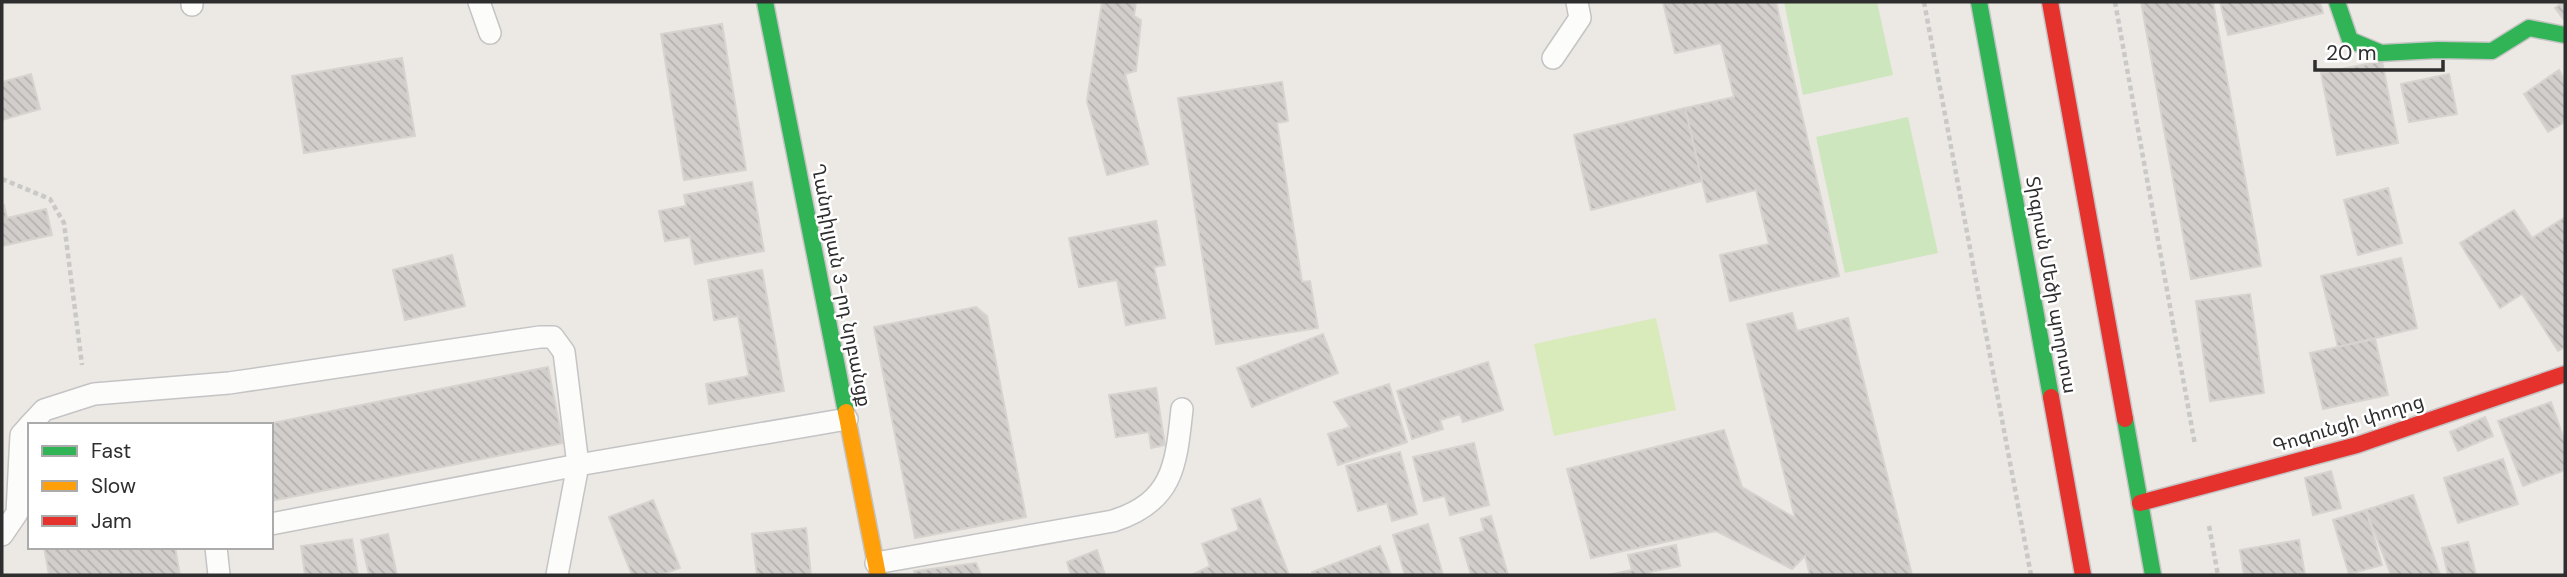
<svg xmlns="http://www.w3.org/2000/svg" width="2567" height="577" font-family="'DM Sans','Noto Sans Armenian',sans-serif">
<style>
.grass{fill:#cee6be}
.pitch{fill:#d9eabb}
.building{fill:url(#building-back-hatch);stroke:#d7d4d0;stroke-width:2}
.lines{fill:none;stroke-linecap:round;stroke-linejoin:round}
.lane-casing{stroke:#c5c4c5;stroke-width:24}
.fast-casing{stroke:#c5c4c5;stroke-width:19}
.slow-casing{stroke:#c5c4c5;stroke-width:19}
.jam-casing{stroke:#c5c4c5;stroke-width:19}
.path{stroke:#c9c9c8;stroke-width:4.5;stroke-dasharray:5 3.5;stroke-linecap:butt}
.lane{stroke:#fcfcfb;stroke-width:21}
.fast{stroke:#30b455;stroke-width:16}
.slow{stroke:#ff9f0a;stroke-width:16}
.jam{stroke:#e5322d;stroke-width:16}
.labels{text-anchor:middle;stroke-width:5;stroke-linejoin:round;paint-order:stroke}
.street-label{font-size:19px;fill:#2e2e2e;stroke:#fff}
</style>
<defs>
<pattern id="building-back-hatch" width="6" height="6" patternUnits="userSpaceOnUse" patternTransform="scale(1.75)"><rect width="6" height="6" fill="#d1cecb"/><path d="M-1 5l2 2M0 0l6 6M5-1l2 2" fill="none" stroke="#b4b1af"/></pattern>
</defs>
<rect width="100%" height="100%" fill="#ece8e4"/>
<g class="grass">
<polygon points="1784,2 1877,2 1893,75 1803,95"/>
<polygon points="1908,117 1938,253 1845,273 1816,137"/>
</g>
<polygon class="pitch" points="1656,318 1676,410 1554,436 1534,344"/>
<g class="building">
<polygon points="1102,2 1136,2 1134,16 1141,20 1136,71 1125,74 1148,164 1107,175 1087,101"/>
<polygon points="1663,2 1776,2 1839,276 1730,301 1720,255 1769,244 1756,190 1707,202 1685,108 1734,97 1721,43 1675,53"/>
<polygon points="2141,2 2213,2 2261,266 2191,279"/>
<polygon points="2220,2 2320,2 2323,13 2228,35"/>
<polygon points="2563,2 2565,2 2565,21 2555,8"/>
<polygon points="722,24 746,170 684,180 661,34"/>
<polygon points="402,58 415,136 304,153 292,76"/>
<polygon points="2382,61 2398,143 2337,155 2321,73"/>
<polygon points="2559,70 2565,81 2565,122 2548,132 2524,94"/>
<polygon points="31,74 40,109 2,120 2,82"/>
<polygon points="2449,74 2457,114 2409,122 2401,84"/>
<polygon points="1282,82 1288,121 1277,123 1302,282 1310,281 1318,328 1216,344 1178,98"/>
<polygon points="1685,108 1702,181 1591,210 1574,135"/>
<polygon points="752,182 764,251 695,264 690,237 665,241 659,211 686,206 684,195"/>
<polygon points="2388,188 2402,243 2358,255 2344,200"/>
<polygon points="4,205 7,218 46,209 52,235 2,246 2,206"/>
<polygon points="2514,210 2532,238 2564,218 2565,220 2565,347 2558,351 2522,294 2500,308 2460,243"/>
<polygon points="1156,221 1165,265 1154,267 1165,318 1126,325 1117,280 1079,287 1069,238"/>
<polygon points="452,255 465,306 405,320 393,270"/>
<polygon points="2401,258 2417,328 2338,347 2321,276"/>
<polygon points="762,270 784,391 709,404 706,384 749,376 738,316 714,320 708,280"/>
<polygon points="2250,294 2264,393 2210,401 2196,301"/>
<polygon points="976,307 987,316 1026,517 915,538 874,327"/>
<polygon points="1792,313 1797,331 1848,318 1912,575 1810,575 1805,556 1792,569 1716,531 1591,558 1567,469 1724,430 1742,487 1795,518 1747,324"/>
<polygon points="1323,334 1338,373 1252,407 1237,368"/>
<polygon points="2375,339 2388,395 2323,409 2310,353"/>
<polygon points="1488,362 1503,410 1463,422 1460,414 1440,420 1443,429 1412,439 1397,391"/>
<polygon points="548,367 563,443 271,501 271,425 263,425"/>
<polygon points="1389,384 1407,442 1338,465 1328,434 1350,427 1334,402"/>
<polygon points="1156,388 1165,445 1151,448 1149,432 1116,437 1109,395"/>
<polygon points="2551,402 2565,442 2565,470 2523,486 2498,421"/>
<polygon points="2485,417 2493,436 2458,451 2450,432"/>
<polygon points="1474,443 1489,505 1450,515 1445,496 1424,501 1413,457"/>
<polygon points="1400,452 1417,514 1392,521 1387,503 1358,511 1346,466"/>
<polygon points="2503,459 2518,504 2458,523 2444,478"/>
<polygon points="2331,471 2341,508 2313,515 2305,478"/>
<polygon points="2413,495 2440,575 2391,575 2366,510"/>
<polygon points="1260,499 1289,575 1192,575 1210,566 1202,544 1239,530 1232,509"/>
<polygon points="653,500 680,568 661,575 632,575 609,517"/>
<polygon points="2366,510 2382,565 2349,574 2333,520"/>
<polygon points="1491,516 1508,575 1471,575 1460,538 1484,531 1481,519"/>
<polygon points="1428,524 1443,575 1405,575 1393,535"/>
<polygon points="806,528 811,575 757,575 752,534"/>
<polygon points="388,534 397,575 369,575 361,540"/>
<polygon points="352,539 358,575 305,575 301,546"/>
<polygon points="2299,540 2305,575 2244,575 2240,550"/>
<polygon points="2468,542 2476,575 2448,575 2442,548"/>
<polygon points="1676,545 1680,566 1650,572 1651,575 1608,575 1632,570 1628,555"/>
<polygon points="1380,546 1391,575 1313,575 1312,572"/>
<polygon points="44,547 175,547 180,575 49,575"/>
<polygon points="1097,550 1105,575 1071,575 1067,562"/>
<polygon points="976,563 981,575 915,575 914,571"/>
</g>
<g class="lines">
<g class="lane-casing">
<g id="lane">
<polyline points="192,2 192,5"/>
<polyline points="479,2 490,33"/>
<polyline points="1553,58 1580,18 1577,2"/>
<polyline points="30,425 44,410 94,394 229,383 540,337 553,337 564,352 578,465 271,524"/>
<polyline points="2,535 17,513 21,435 30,425"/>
<polyline points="216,547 219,575"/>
<path d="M876 563 1113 521C1173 502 1176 466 1182 409"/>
<polyline points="557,575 578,465 847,419"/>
</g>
</g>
<g class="fast-casing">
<g id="fast">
<polyline points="765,2 846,412"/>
<polyline points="1979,2 2051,397"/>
<polyline points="2337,2 2350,40 2381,53 2438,50 2492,51 2529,28 2565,35"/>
<polyline points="2125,419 2153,575"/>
</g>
</g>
<g class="slow-casing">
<polyline id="slow" points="846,412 878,575"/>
</g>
<g class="jam-casing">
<g id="jam">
<polyline points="2050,2 2125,419"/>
<polyline points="2051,397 2083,575"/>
<polyline points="2140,503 2357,445 2565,374"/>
</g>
</g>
<g class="path">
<polyline points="1924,2 2031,575"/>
<polyline points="2115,2 2195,445"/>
<polyline points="2,179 50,199 64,223 82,365"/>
<polyline points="2209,526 2218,575"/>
</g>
<use href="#lane" class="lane"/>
<use href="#fast" class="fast"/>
<use href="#slow" class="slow"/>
<use href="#jam" class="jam"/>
</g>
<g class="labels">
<g class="street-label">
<text transform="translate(842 285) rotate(79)" y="7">Ղանդիլյան 3-րդ նրբանցք</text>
<text transform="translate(2052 285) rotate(80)" y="7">Տիգրան Մեծի պողոտա</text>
<text transform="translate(2348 423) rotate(-17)" y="7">Գոգունցի փողոց</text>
</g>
</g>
<rect width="2567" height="577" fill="none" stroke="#2e2e2e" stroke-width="7"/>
<rect x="28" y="423" width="245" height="126" fill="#ffffff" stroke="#ababab" stroke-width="2"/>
<rect x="42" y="446" width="35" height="10" fill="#30b455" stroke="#ababab" stroke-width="2"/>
<text x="91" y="458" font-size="21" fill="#2e2e2e">Fast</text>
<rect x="42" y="481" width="35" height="10" fill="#ff9f0a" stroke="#ababab" stroke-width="2"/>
<text x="91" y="493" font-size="21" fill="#2e2e2e">Slow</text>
<rect x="42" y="516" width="35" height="10" fill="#e5322d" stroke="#ababab" stroke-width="2"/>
<text x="91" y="528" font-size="21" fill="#2e2e2e">Jam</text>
<path d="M2315 60v10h128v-10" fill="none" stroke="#2e2e2e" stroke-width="3.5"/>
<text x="2326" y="60" font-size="21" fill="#2e2e2e" stroke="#ffffff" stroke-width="5" paint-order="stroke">20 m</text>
</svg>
